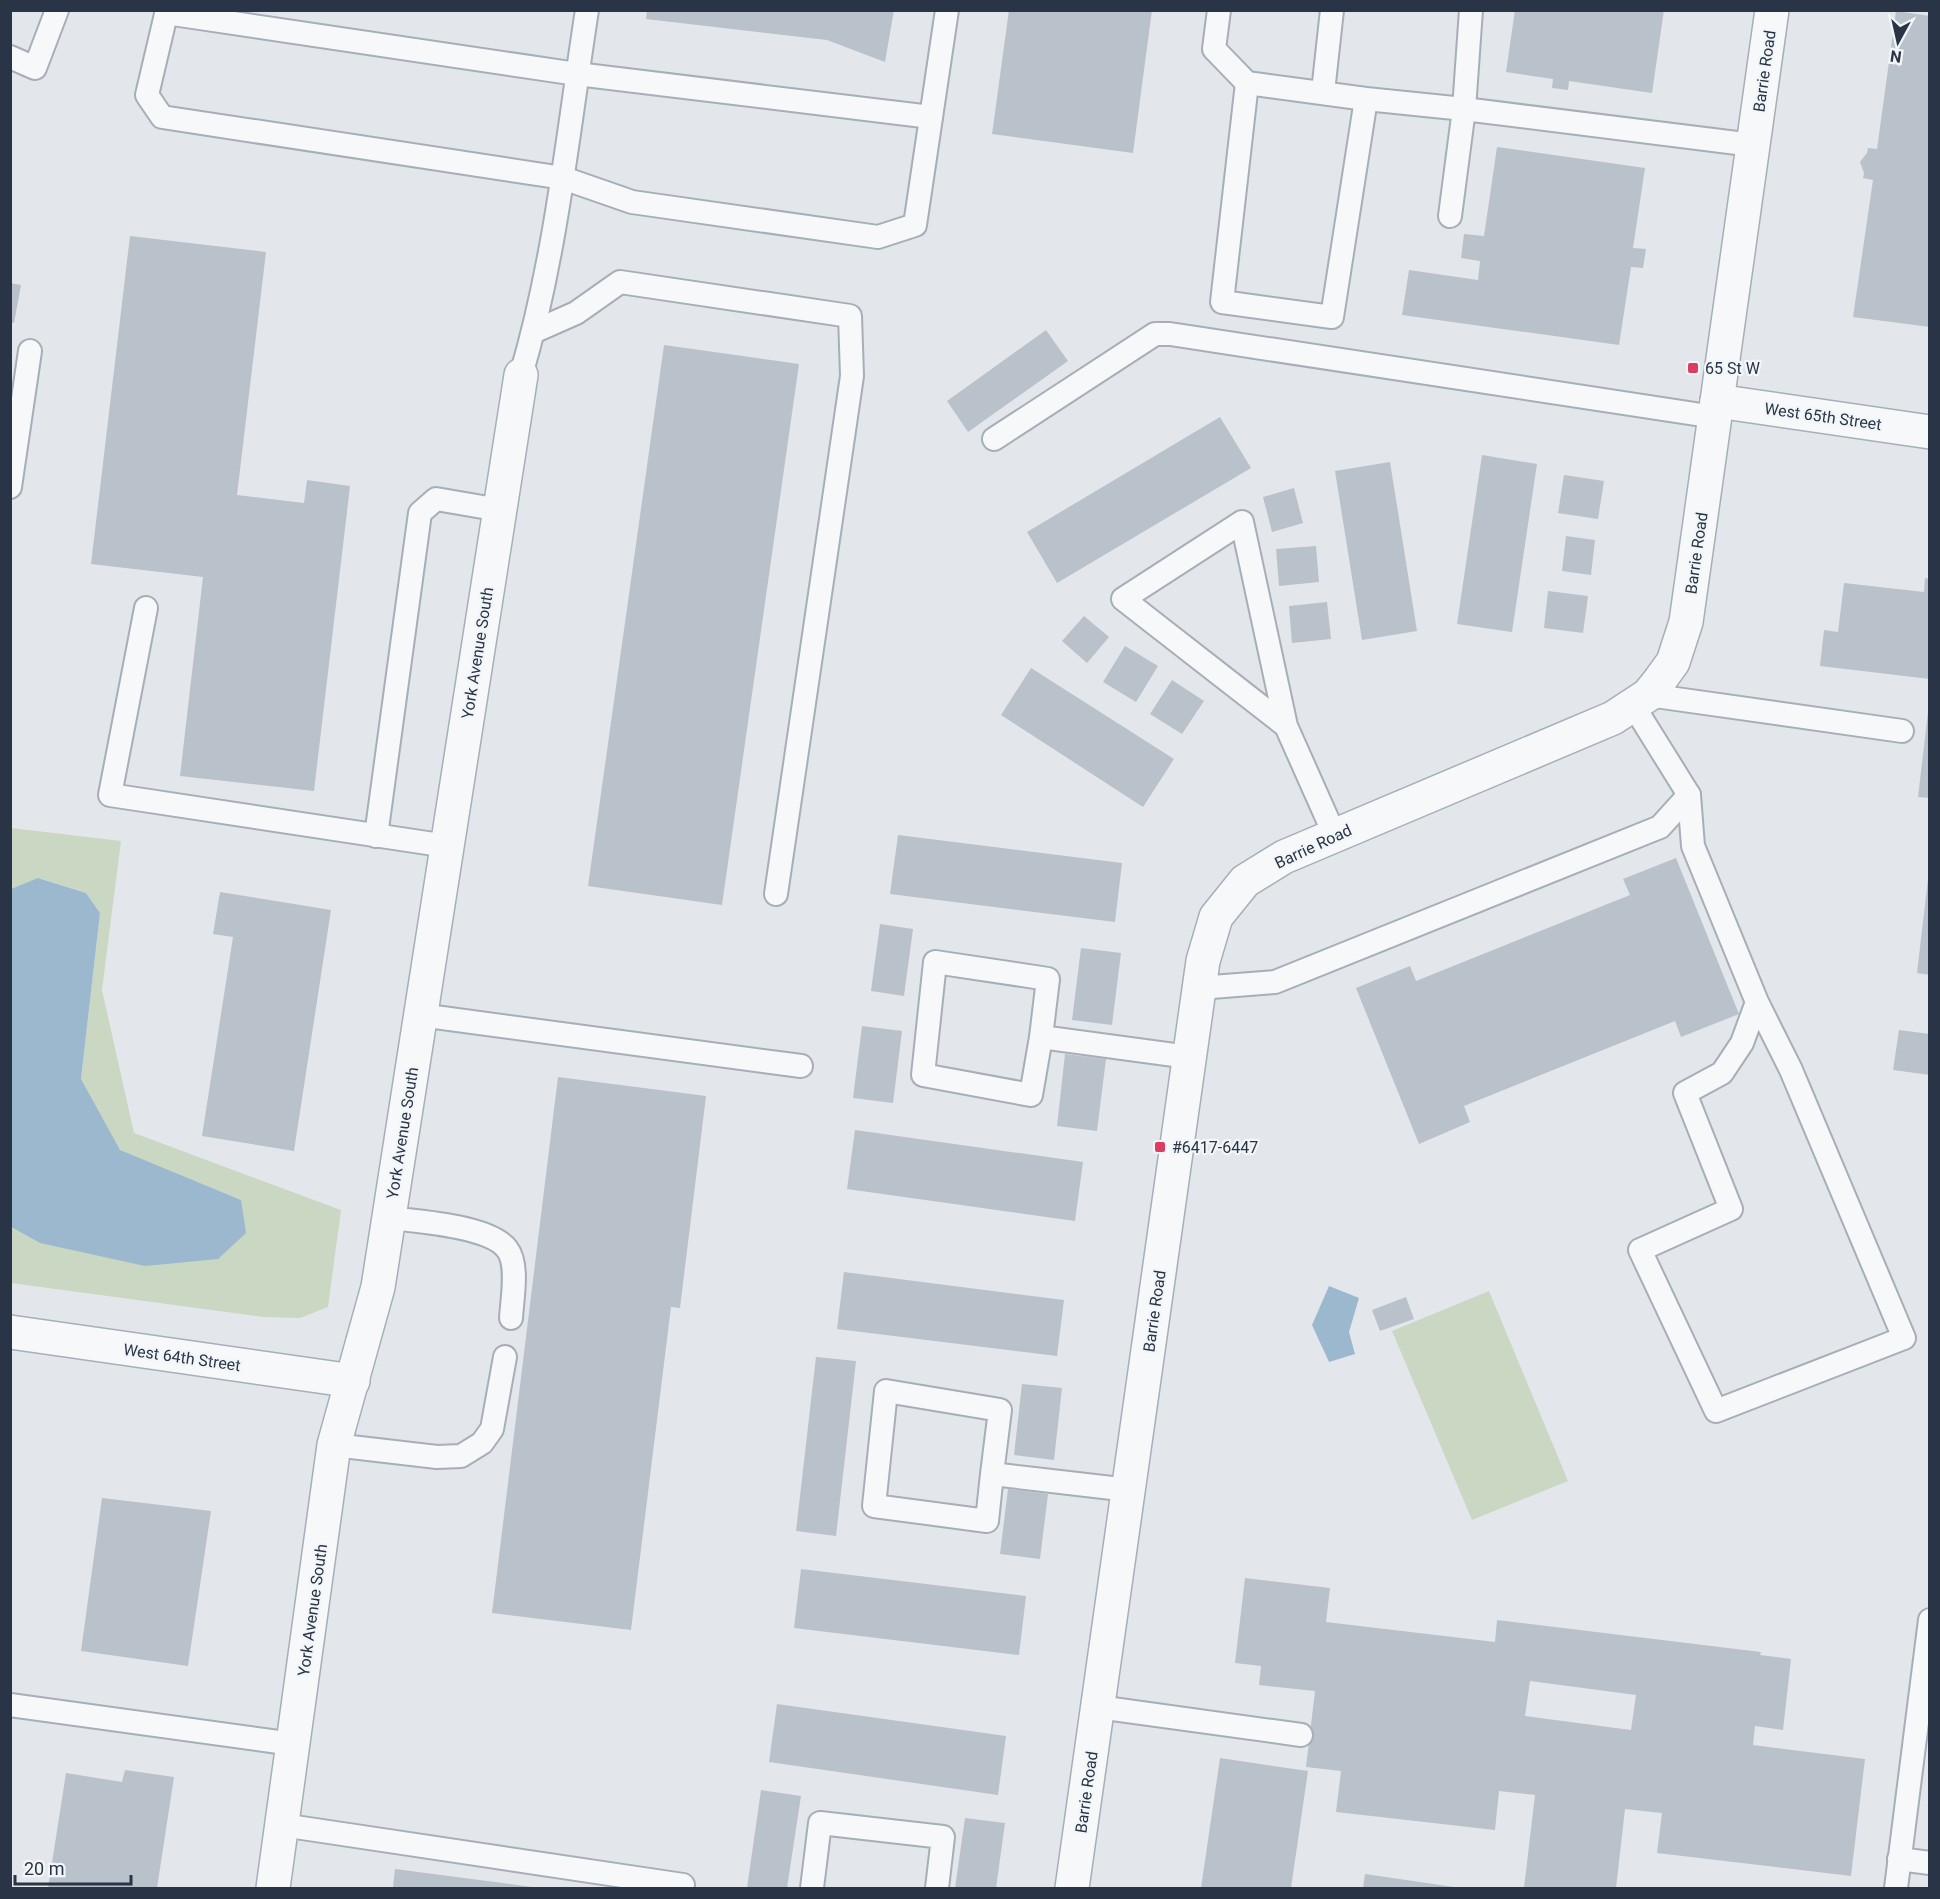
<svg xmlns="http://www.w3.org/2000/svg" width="1940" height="1899" font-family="Roboto,sans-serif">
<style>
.green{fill:#c9d7c3}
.water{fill:#9bb8cf}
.building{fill:#b9c1cb;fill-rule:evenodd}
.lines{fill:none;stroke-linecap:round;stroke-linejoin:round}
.lane-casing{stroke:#a7aeb7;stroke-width:26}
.street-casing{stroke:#a7aeb7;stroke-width:36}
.lane{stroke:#f6f8fa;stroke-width:22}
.street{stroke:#f6f8fa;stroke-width:33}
.poi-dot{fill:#db3e60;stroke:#f3f6f9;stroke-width:2}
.labels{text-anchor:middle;stroke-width:4.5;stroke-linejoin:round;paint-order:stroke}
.street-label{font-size:16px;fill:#293546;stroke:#f3f6f9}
.poi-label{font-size:16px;fill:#293546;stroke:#f3f6f9;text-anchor:start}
</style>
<rect width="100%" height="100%" fill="#e3e7ec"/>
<g class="green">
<polygon points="11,828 121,841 102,990 134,1133 341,1210 328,1307 300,1318 264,1317 11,1283 11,1227 40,1243 241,1200 119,1150 81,1079 100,913 86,893 39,878 11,889"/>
<polygon points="1489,1291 1568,1481 1472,1520 1392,1331"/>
</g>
<g class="water">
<polygon points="38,878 86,893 100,913 81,1079 120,1150 241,1200 246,1233 218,1259 145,1266 40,1243 11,1227 11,889"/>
<polygon points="1329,1286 1359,1298 1349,1332 1355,1354 1329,1362 1312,1325"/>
</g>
<g class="building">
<polygon points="647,10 894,10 885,62 827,40 646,19"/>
<polygon points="1009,10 1152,10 1133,153 992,134"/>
<polygon points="1515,10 1664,10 1652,93 1569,81 1568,90 1552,88 1553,79 1506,72"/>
<polygon points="1896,11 1930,16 1930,327 1853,317 1873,180 1863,178 1864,173 1860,162 1867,153 1868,148 1877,149"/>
<polygon points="1497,147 1645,168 1633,248 1646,249 1643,268 1631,267 1619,345 1402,315 1409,270 1478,280 1480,261 1461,258 1464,234 1484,236"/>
<polygon points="130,236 266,252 237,495 304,503 307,480 350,486 314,791 180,776 203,577 91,564"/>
<polygon points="10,283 21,285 14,323 10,322"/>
<polygon points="1046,330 1068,361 968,432 947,401"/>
<polygon points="664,345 799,364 722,905 588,886"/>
<polygon points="1220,417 1251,468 1057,583 1027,532"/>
<polygon points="1482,455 1537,464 1512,632 1457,624"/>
<polygon points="1390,462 1417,631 1362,640 1335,471"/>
<polygon points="1564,475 1604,481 1598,519 1558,513"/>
<polygon points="1294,488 1303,523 1272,532 1263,497"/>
<polygon points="1566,536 1595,540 1591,575 1562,571"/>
<polygon points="1316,546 1319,582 1279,586 1276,549"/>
<polygon points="1925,578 1930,579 1930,679 1820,666 1824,630 1838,632 1844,583 1924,592"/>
<polygon points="1548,591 1588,596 1583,633 1544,628"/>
<polygon points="1327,602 1331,639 1292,643 1289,606"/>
<polygon points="1084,616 1109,637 1087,663 1062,641"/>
<polygon points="1125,646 1158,666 1136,702 1103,682"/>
<polygon points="1031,668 1174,759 1143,807 1001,715"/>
<polygon points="1172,680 1204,701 1182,734 1150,714"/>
<polygon points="1928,712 1930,712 1930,798 1918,797"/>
<polygon points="898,835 1122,863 1115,922 890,894"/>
<polygon points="1676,858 1739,1014 1681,1037 1675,1021 1464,1106 1470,1122 1419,1144 1356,988 1410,966 1416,981 1630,895 1623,879"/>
<polygon points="1928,879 1930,879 1930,975 1917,973"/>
<polygon points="220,892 331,910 294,1151 202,1136 233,937 213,934"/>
<polygon points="880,924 913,929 904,996 871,991"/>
<polygon points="1081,948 1121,953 1112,1025 1072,1020"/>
<polygon points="862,1026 902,1031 893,1103 853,1098"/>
<polygon points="1899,1030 1930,1034 1930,1075 1893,1070"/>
<polygon points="1065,1054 1106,1059 1097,1131 1057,1126"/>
<polygon points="558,1077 706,1096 680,1308 671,1307 631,1630 492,1613"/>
<polygon points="855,1130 1083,1162 1075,1221 847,1189"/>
<polygon points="844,1272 1064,1300 1057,1356 837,1329"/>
<polygon points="1406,1297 1414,1319 1380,1331 1372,1310"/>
<polygon points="816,1357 856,1361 836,1536 796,1531"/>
<polygon points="1022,1384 1062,1388 1054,1460 1014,1455"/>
<polygon points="1008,1489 1048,1494 1040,1559 1000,1554"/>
<polygon points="102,1498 211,1511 188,1666 81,1651"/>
<polygon points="801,1569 1026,1596 1019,1655 794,1628"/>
<path d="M1245 1578 1330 1588 1326 1622 1495 1642 1497 1620 1761 1652 1760 1655 1791 1659 1783 1730 1755 1726 1753 1745 1865 1759 1851 1876 1657 1853 1662 1813 1625 1809 1616 1888H1524L1535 1795 1499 1791 1495 1830 1336 1812 1341 1771 1306 1767 1315 1691 1259 1685 1261 1666 1235 1663ZM1530 1681 1636 1695 1631 1730 1525 1716Z"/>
<polygon points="777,1704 1006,1736 998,1795 769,1762"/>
<polygon points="1220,1758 1308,1771 1291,1888 1201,1888"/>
<polygon points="125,1770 174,1777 157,1888 48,1888 66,1773 122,1782"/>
<polygon points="761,1790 801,1796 787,1888 747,1888"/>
<polygon points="965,1818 1005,1823 996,1888 955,1888"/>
<polygon points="395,1869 532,1887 532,1888 393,1888"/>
<polygon points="1365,1874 1454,1887 1454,1888 1363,1888"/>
</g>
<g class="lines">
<g class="lane-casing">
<g id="lane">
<polyline points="167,10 147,95 162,117 563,178 632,202 878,237 915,225 947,10"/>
<polyline points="1219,10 1214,49 1247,83 1366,99 1464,109 1753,145"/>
<polyline points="166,13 577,74 931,117"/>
<polyline points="10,57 35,68 57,10"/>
<polyline points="1247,83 1222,302 1332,317 1366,99"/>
<polyline points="1323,92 1332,10"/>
<polyline points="1450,216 1464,109 1471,10"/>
<polyline points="533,332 576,313 620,282 850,316 852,376 776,894"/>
<path d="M521 375C556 256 568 132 587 10"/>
<polyline points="994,439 1155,334 1170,334 1715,417"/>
<polyline points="10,487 30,351"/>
<polyline points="146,608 110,795 447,846"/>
<polyline points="1648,695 1902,731"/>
<polyline points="1633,705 1689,795 1693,846 1757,1002 1791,1070 1904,1338 1716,1411 1640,1250 1731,1209 1685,1093 1722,1073 1742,1043 1757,1002"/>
<polyline points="1286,726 1242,522 1123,599 1286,726 1335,836"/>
<polyline points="376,836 420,513 436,499 500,510"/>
<polyline points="1199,988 1275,982 1660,827 1689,795"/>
<polyline points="420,1015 801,1066"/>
<polyline points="1041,1037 1048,979 935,962 923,1075 1031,1095 1041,1037 1189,1057"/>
<path d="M388 1218C417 1221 490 1226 507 1249 519 1264 512 1300 511 1318"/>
<polyline points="334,1445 437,1457 461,1456 482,1443 492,1429 505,1357"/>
<polyline points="992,1474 1000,1410 886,1391 874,1506 987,1521 992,1474 1129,1490"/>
<polyline points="10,1705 293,1744"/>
<polyline points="1098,1707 1301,1735"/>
<polyline points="282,1825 683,1885"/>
<polyline points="1899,1859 1930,1863"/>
<polyline points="812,1888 820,1823 943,1837 937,1888"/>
<polyline points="1896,1888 1930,1620"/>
</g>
</g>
<g class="street-casing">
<g id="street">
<polyline points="1717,401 1930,432"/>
<polyline points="10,1332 353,1381"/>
<polyline points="273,1888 334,1445 378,1287 521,375"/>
<polyline points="1072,1888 1203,961 1216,917 1245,881 1284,857 1613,718 1648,695 1660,680 1673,662 1686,622 1772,10"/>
</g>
</g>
<use href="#lane" class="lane"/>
<use href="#street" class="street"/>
</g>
<g class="poi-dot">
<rect x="1687" y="362" width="12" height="12" rx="3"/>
<rect x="1154" y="1141" width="12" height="12" rx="3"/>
</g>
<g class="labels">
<g class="street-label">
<text transform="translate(1764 71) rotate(-82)" y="6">Barrie Road</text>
<text transform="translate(1823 416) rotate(8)" y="6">West 65th Street</text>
<text transform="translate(1696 553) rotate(-82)" y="6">Barrie Road</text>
<text transform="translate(477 653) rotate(-81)" y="6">York Avenue South</text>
<text transform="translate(1313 846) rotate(-25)" y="6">Barrie Road</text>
<text transform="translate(402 1133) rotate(-81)" y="6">York Avenue South</text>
<text transform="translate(1154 1311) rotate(-82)" y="6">Barrie Road</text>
<text transform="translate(182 1357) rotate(8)" y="6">West 64th Street</text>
<text transform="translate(312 1610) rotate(-82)" y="6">York Avenue South</text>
<text transform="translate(1086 1792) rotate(-82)" y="6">Barrie Road</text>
</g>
<g class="poi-label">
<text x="1705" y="374">65 St W</text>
<text x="1172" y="1153">#6417-6447</text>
</g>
</g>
<rect width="1940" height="1899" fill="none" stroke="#293546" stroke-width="24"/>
<g transform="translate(1898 42) rotate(188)" stroke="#f3f6f9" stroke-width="4.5" paint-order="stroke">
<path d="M0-4.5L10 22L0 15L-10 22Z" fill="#293546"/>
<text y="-9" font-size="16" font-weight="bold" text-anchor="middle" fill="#293546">N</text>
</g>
<path d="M15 1875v9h116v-9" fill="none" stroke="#293546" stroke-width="3"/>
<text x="24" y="1875" font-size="18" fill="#293546" stroke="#f3f6f9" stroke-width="4.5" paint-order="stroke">20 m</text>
</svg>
